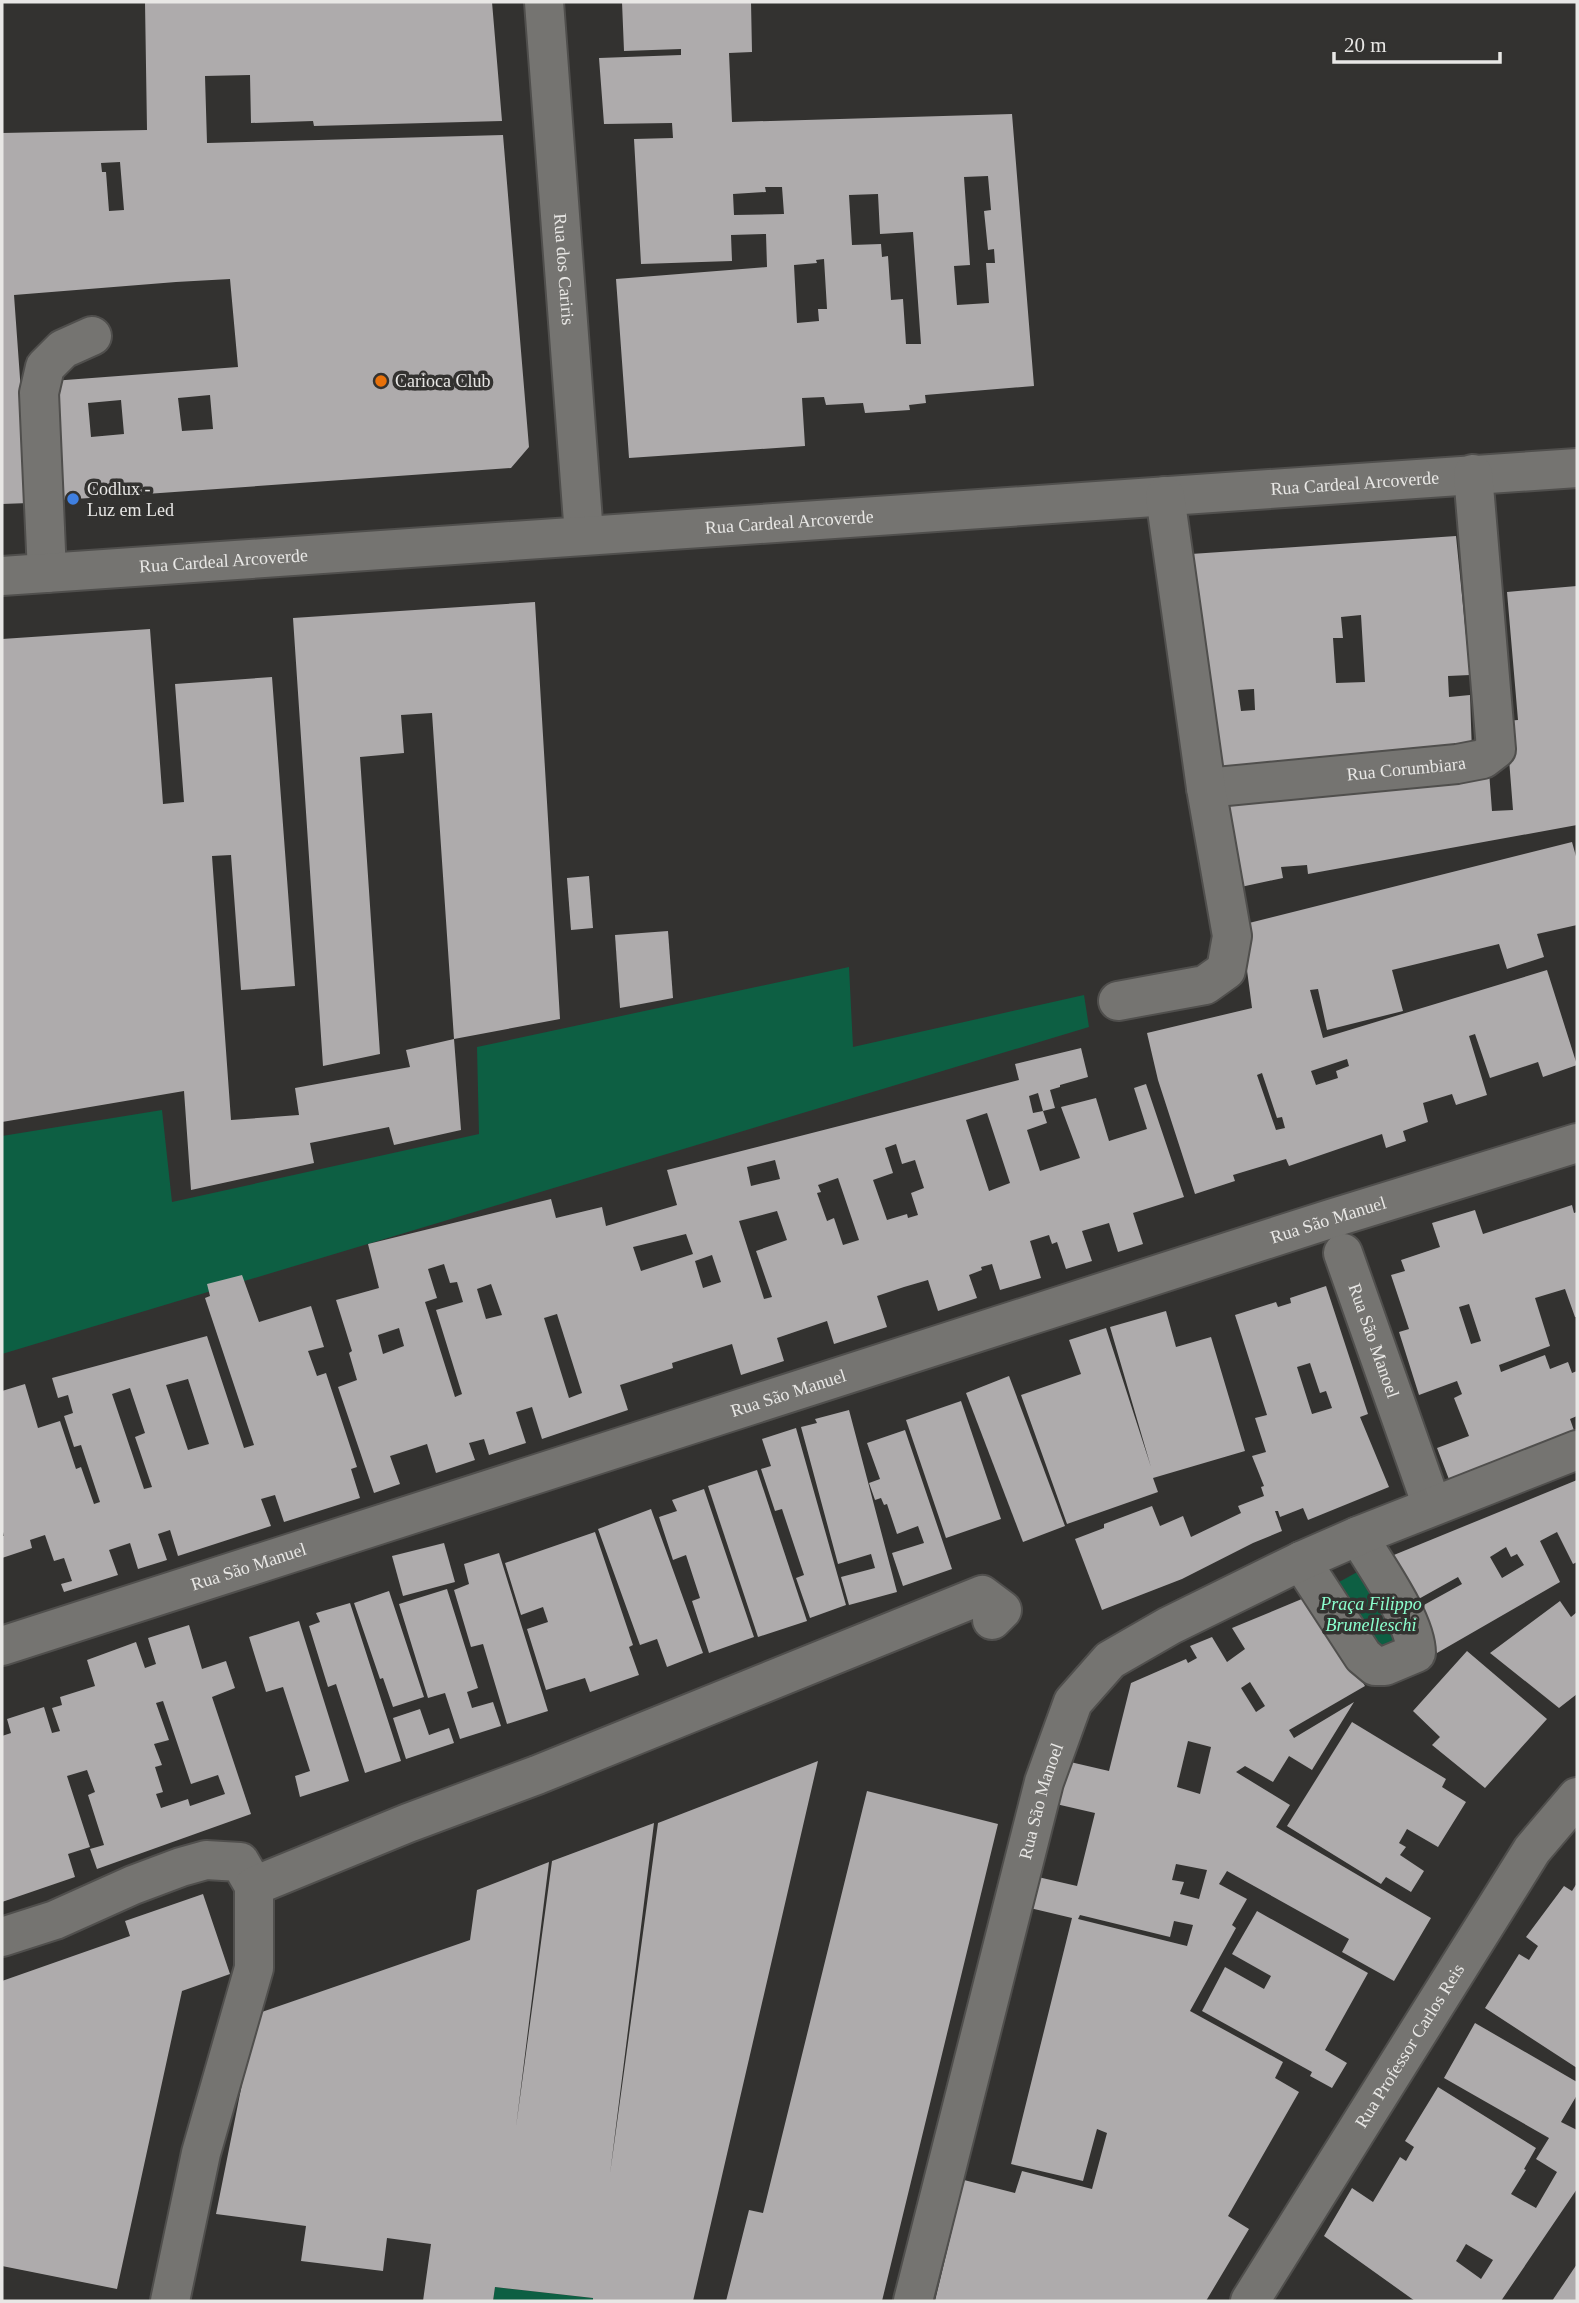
<svg xmlns="http://www.w3.org/2000/svg" width="1579" height="2303" font-family="'Times New Roman',serif">
<style>
.green{fill:#0d5f43}
.building{fill:#aeabac;fill-rule:evenodd}
.lines{fill:none;stroke-linecap:round;stroke-linejoin:round}
.minor-casing{stroke:#504f4d;stroke-width:42}
.minor{stroke:#757471;stroke-width:38}
.food-dot{fill:#e8710a;stroke:#333230;stroke-width:2.5}
.shop-dot{fill:#3f7fe0;stroke:#333230;stroke-width:2.5}
.labels{text-anchor:middle;stroke-width:7;stroke-linejoin:round;paint-order:stroke}
.street-label{font-size:18px;fill:#e8e7e5;stroke:#333230}
.poi-label{font-size:18px;fill:#e8e7e5;stroke:#333230;text-anchor:start}
.park-label{font-size:18px;font-style:italic;fill:#8bffce;stroke:#333230}
</style>
<rect width="100%" height="100%" fill="#333230"/>
<g class="green">
<polygon points="849,967 853,1047 1084,995 1089,1027 2,1354 2,1136 162,1110 172,1202 479,1134 477,1047"/>
<polygon points="1370,1565 1411,1642 1372,1664 1330,1587"/>
<polygon points="495,2287 593,2298 593,2301 493,2301"/>
</g>
<g class="building">
<path d="M145 2H492L502 121 314 126 313 121 251 123 250 75 205 76 207 143 503 135 529 447 511 468 61 500 52 381 238 367 230 279 176 282 14 295 29 503 2 504V133L147 130ZM120 162 124 210 109 211 106 172H102L101 163ZM210 395 213 429 182 431 178 398ZM121 400 124 434 91 437 88 403Z"/>
<path d="M622 2H751L752 52 729 53 732 122 1012 114 1034 386 925 395 926 403 909 405 910 410 865 413 863 403 826 405 824 397 802 398 805 446 629 458 616 279 767 267 766 234 731 235 732 261 641 264 634 139 673 138 672 123 604 124 599 58 681 55V49L624 51ZM988 176 991 210 984 211 988 250 994 249 995 263H986L989 303 957 305 954 266 970 265 964 177ZM765 187H782L784 214 734 215 733 194 766 192ZM878 194 880 234 913 232 921 344H906L903 299 891 300 888 256 882 257 881 244 852 245 849 195ZM824 259 827 309H818L819 321 797 323 794 265 817 263 816 260Z"/>
<path d="M1456 536 1470 675 1448 676 1449 697 1470 695 1472 753 1219 772 1191 554ZM1361 615 1365 682 1336 683 1333 638H1343L1341 617ZM1254 689 1255 710 1241 711 1238 690Z"/>
<polygon points="1577,586 1577,825 1308,874 1307,865 1281,867 1283,878 1236,888 1223,797 1489,771 1492,811 1513,810 1506,721 1518,720 1507,592"/>
<polygon points="535,602 560,1019 454,1039 432,713 401,715 404,753 360,757 380,1054 323,1066 293,618"/>
<polygon points="150,629 163,804 184,802 175,684 272,677 295,986 241,990 231,855 212,856 231,1120 299,1115 295,1088 410,1067 406,1050 454,1039 461,1130 394,1145 389,1127 310,1143 314,1163 191,1190 184,1091 2,1122 2,639"/>
<path d="M1572 842 1577 860V925L1537 934 1544 957 1507 969 1499 944 1392 970 1403 1011 1327 1030 1318 989 1310 990 1323 1038 1547 970 1577 1065 1543 1077 1538 1062 1490 1078 1475 1034 1469 1036 1487 1095 1456 1105 1452 1094 1423 1103 1428 1122 1403 1131 1406 1141 1386 1148 1382 1134 1289 1166 1286 1159 1233 1175 1235 1181 1195 1194 1158 1080 1147 1033 1252 1008 1241 925ZM1347 1059 1349 1066 1336 1071 1338 1078 1316 1085 1311 1071ZM1262 1073 1277 1118 1282 1117 1285 1128 1276 1130 1257 1075Z"/>
<polygon points="589,876 593,928 571,930 567,878"/>
<polygon points="668,931 673,998 620,1008 615,935"/>
<path d="M1081 1048 1088 1077 1060 1085V1087L1050 1090 1055 1108 1043 1111 1047 1123 1027 1130 1040 1171 1080 1158 1061 1107 1096 1098 1109 1141 1147 1129 1134 1088 1146 1084 1184 1197 1133 1213 1143 1244 1118 1252 1109 1223 1082 1231 1092 1261 1066 1269 1057 1242 1052 1244 1049 1235 1030 1241 1041 1278 1000 1290 992 1264 981 1267 982 1270 969 1275 977 1298 938 1311 928 1280 904 1287 877 1296 887 1327 834 1344 827 1321 777 1338 784 1361 741 1375 732 1344 672 1363 673 1368 620 1385 628 1410 542 1439 532 1407 516 1412 526 1443 489 1455 484 1439 469 1443 475 1460 436 1473 427 1444 415 1448 390 1456 400 1484 374 1493 338 1387 357 1380 349 1353 352 1351 336 1300 379 1288 368 1244 551 1199 556 1218 602 1207 606 1226 677 1205 667 1170 1019 1080 1015 1064ZM1038 1093 1043 1111 1033 1113 1029 1096ZM987 1113 1010 1183 989 1191 966 1120ZM896 1144 902 1164 915 1160 924 1188 911 1193 918 1215 908 1218 907 1214 887 1220 873 1180 893 1173 885 1148ZM775 1160 780 1179 751 1186 747 1167ZM838 1178 859 1240 843 1245 834 1218 827 1221 817 1193 821 1192 818 1185ZM777 1211 787 1240 756 1251 772 1297 764 1299 739 1221ZM686 1234 693 1254 641 1271 633 1247ZM712 1255 721 1282 703 1288 695 1261ZM444 1264 450 1283 457 1282 463 1302 436 1310 462 1394 455 1397 425 1302 437 1298 428 1269ZM491 1284 502 1315 486 1319 477 1289ZM557 1314 582 1393 569 1398 544 1318ZM399 1328 404 1346 383 1354 378 1335Z"/>
<path d="M1572 1205 1574 1213 1577 1212V1317H1575L1565 1289 1535 1298 1550 1346 1499 1365 1501 1372 1545 1355 1550 1369 1568 1362 1572 1373 1577 1371V1416L1570 1419 1577 1439 1455 1495 1437 1448 1469 1436 1454 1398 1462 1394 1457 1381 1419 1395 1399 1332 1409 1329 1391 1275 1405 1271 1401 1260 1440 1247 1432 1223 1475 1210 1483 1234ZM1469 1304 1481 1341 1471 1344 1459 1307Z"/>
<path d="M242 1275 259 1322 311 1306 324 1347 308 1351 317 1376 326 1373 357 1467 351 1469 360 1498 284 1522 275 1495 261 1499 271 1526 178 1556 170 1530 158 1534 167 1560 138 1569 130 1543 109 1550 118 1575 64 1592 61 1584 72 1581 64 1558 54 1561 45 1535 30 1540 32 1548 2 1558V1536H4L2 1528V1391L25 1384 38 1428 60 1421 76 1469 81 1467 94 1504 100 1502 81 1445 74 1447 64 1416 73 1413 68 1395 58 1398 52 1378 207 1336 244 1448 254 1445 205 1298 210 1296 207 1284ZM188 1379 209 1444 188 1450 166 1385ZM130 1388 145 1433 135 1437 152 1487 144 1489 112 1394Z"/>
<path d="M1326 1286 1368 1414 1360 1417 1389 1487 1308 1520 1303 1508 1280 1517 1278 1511H1275L1282 1531 1253 1543 1182 1579 1102 1610 1075 1539 1104 1528V1524L1152 1506 1160 1526 1183 1516 1191 1537 1241 1513 1238 1506 1264 1496 1261 1487 1264 1486 1252 1456 1266 1452 1255 1418 1267 1415 1235 1315 1276 1302 1278 1307 1291 1303 1290 1298ZM1310 1363 1320 1393 1326 1391 1332 1408 1312 1414 1297 1367Z"/>
<polygon points="1166,1311 1176,1347 1211,1337 1245,1451 1153,1478 1158,1492 1067,1524 1021,1395 1081,1374 1069,1340 1106,1328 1151,1467 1110,1327"/>
<polygon points="1009,1376 1065,1526 1023,1542 966,1393"/>
<polygon points="961,1401 1001,1519 946,1538 906,1420"/>
<polygon points="849,1410 897,1592 849,1605 841,1577 875,1568 871,1554 838,1564 801,1427 817,1423 815,1419"/>
<polygon points="796,1428 846,1605 810,1618 796,1578 804,1575 782,1509 775,1511 761,1469 771,1466 762,1439"/>
<polygon points="905,1430 952,1569 903,1586 892,1553 924,1543 918,1526 897,1534 887,1504 884,1505 881,1498 875,1500 869,1483 880,1479 867,1443"/>
<polygon points="757,1470 807,1621 758,1637 708,1486"/>
<path d="M1577 1480V1562L1573 1564 1557 1532 1540 1541 1560 1582 1437 1653 1413 1611 1462 1584 1458 1577 1415 1601 1389 1557ZM1506 1547 1511 1557 1517 1554 1524 1565 1502 1578 1490 1557Z"/>
<polygon points="704,1489 754,1637 709,1653 692,1601 700,1598 686,1555 673,1560 659,1517 677,1511 672,1500"/>
<polygon points="651,1509 703,1653 667,1667 657,1639 640,1645 598,1529"/>
<polygon points="595,1532 633,1645 629,1647 639,1675 590,1692 585,1678 546,1690 527,1629 548,1622 543,1607 521,1615 505,1563"/>
<polygon points="444,1543 455,1582 403,1596 392,1556"/>
<polygon points="499,1553 548,1711 507,1724 483,1644 471,1647 454,1590 469,1584 464,1564"/>
<polygon points="447,1589 478,1688 467,1692 472,1708 493,1702 501,1726 460,1739 445,1693 428,1698 399,1604"/>
<polygon points="389,1591 424,1697 393,1707 383,1678 380,1679 354,1603"/>
<path d="M1309 1596 1365 1686 1289 1730 1294 1738 1354 1702 1312 1770 1289 1756 1273 1782 1245 1766 1236 1772 1290 1805 1276 1827 1431 1918 1394 1981 1342 1952 1349 1939 1227 1871 1219 1884 1247 1899 1232 1925 1236 1928 1190 2011 1283 2062 1275 2078 1299 2092 1228 2216 1249 2229 1206 2301H935L964 2180 1015 2193 1022 2171 1092 2189 1107 2133 1097 2129 1083 2181 1011 2164 1072 1918 1030 1908 1038 1877 1077 1886 1095 1813 1056 1804 1066 1761 1109 1771 1131 1683 1186 1659 1188 1663 1197 1658 1190 1646 1212 1637 1227 1662 1245 1649 1232 1628ZM1250 1682 1265 1706 1256 1712 1241 1688ZM1188 1741 1211 1747 1200 1794 1177 1787ZM1176 1864 1207 1870 1199 1899 1180 1894 1184 1882 1172 1880ZM1080 1915 1170 1937 1174 1921 1193 1925 1187 1946 1078 1919Z"/>
<polygon points="1560,1601 1571,1617 1577,1612 1577,1694 1559,1708 1490,1653"/>
<polygon points="350,1603 401,1761 365,1773 336,1684 328,1687 309,1626 320,1622 316,1613"/>
<polygon points="299,1621 349,1781 300,1797 295,1776 310,1771 283,1687 266,1692 249,1637"/>
<path d="M189 1625 202 1669 226 1661 235 1688 212 1697 251 1814 97 1869 90 1849 104 1845 88 1795 95 1792 87 1770 67 1776 90 1847 68 1854 75 1877 2 1902V1736L11 1733 7 1719 44 1707 52 1733 60 1731 52 1708 62 1705 60 1697 95 1686 87 1660 136 1642 145 1668 156 1664 148 1638ZM163 1701 191 1784 218 1775 225 1794 190 1806 188 1799 161 1808 156 1794 163 1792 155 1767 162 1765 154 1744 169 1740 156 1703Z"/>
<polygon points="1467,1651 1547,1719 1485,1788 1432,1745 1440,1737 1413,1711"/>
<polygon points="420,1709 429,1735 449,1728 454,1743 406,1759 393,1718"/>
<polygon points="1352,1722 1446,1779 1442,1787 1466,1802 1438,1847 1407,1829 1399,1843 1406,1847 1400,1855 1424,1871 1411,1892 1386,1877 1381,1884 1287,1826"/>
<polygon points="818,1761 693,2301 593,2301 593,2298 495,2287 493,2301 423,2301 431,2244 387,2238 383,2271 301,2261 306,2226 216,2214 256,2014 470,1940 477,1890 549,1862 516,2127 552,1861 654,1823 610,2174 658,1823"/>
<polygon points="867,1791 998,1824 882,2301 726,2301 749,2210 763,2213"/>
<polygon points="1577,1883 1577,2068 1485,2008 1519,1954 1529,1960 1538,1946 1526,1937 1564,1886 1572,1891"/>
<polygon points="203,1894 230,1974 182,1991 117,2289 2,2266 2,1981 130,1936 125,1921"/>
<polygon points="1257,1911 1368,1973 1325,2050 1347,2063 1332,2088 1310,2076 1312,2072 1202,2011 1225,1967 1264,1989 1271,1976 1232,1954"/>
<path d="M1475 2023 1577 2082V2095L1561 2122 1577 2130V2189L1501 2301H1415L1324 2236 1352 2188 1373 2202 1400 2157 1406 2161 1414 2147 1405 2141 1438 2087 1536 2148 1524 2169 1526 2170 1511 2194 1536 2208 1557 2172 1536 2159 1549 2138 1444 2078ZM1466 2244 1493 2260 1481 2279 1456 2261Z"/>
<polygon points="1577,2264 1577,2301 1552,2301"/>
</g>
<g class="lines">
<g class="minor-casing">
<g id="minor">
<path id="s1" d="M544 2 584 535"/>
<polyline points="47,573 39,393 45,367 63,349 92,336"/>
<path id="s2" d="M2 576 1577 468"/>
<path id="s3" d="M1206 788 1457 764 1483 759 1496 749 1473 474"/>
<polyline points="1118,1001 1205,985 1226,970 1232,936 1206,788 1165,496"/>
<path id="s4" d="M1343 1253 1432 1506"/>
<path d="M1301 1561 1363 1656 1375 1666H1385L1416 1653C1416 1621 1375 1565 1358 1536"/>
<path id="s5" d="M2 1646 1330 1219 1577 1143"/>
<polyline points="2,1937 55,1920 133,1885 181,1867 206,1860 240,1862 254,1886"/>
<polyline points="170,2301 201,2153 254,1968 254,1886 408,1823 537,1775 982,1595 1002,1610 992,1620"/>
<path id="s6" d="M913 2301 1044 1782 1073 1702 1110 1660 1169 1626 1301 1561 1358 1536 1577 1450"/>
<path id="s7" d="M1250 2301 1532 1850 1577 1797"/>
</g>
</g>
<use href="#minor" class="minor"/>
</g>
<circle class="food-dot" cx="381" cy="381" r="7"/>
<circle class="shop-dot" cx="73" cy="499" r="7"/>
<g class="labels">
<g class="street-label">
<text dy="6" stroke="none"><textPath href="#s1" startOffset="268">Rua dos Cariris</textPath></text>
<text dy="6" stroke="none"><textPath href="#s2" startOffset="1356">Rua Cardeal Arcoverde</textPath></text>
<text dy="6" stroke="none"><textPath href="#s2" startOffset="789">Rua Cardeal Arcoverde</textPath></text>
<text dy="6" stroke="none"><textPath href="#s2" startOffset="222">Rua Cardeal Arcoverde</textPath></text>
<text dy="6" stroke="none"><textPath href="#s3" startOffset="201">Rua Corumbiara</textPath></text>
<text dy="6" stroke="none"><textPath href="#s5" startOffset="1393">Rua São Manuel</textPath></text>
<text dy="6" stroke="none"><textPath href="#s4" startOffset="93">Rua São Manoel</textPath></text>
<text dy="6" stroke="none"><textPath href="#s5" startOffset="826">Rua São Manuel</textPath></text>
<text dy="6" stroke="none"><textPath href="#s5" startOffset="259">Rua São Manuel</textPath></text>
<text dy="6" stroke="none"><textPath href="#s6" startOffset="516">Rua São Manoel</textPath></text>
<text dy="6" stroke="none"><textPath href="#s7" startOffset="301">Rua Professor Carlos Reis</textPath></text>
</g>
<g class="poi-label">
<text x="395" y="387">Carioca Club</text>
<text x="87" y="495">Codlux -<tspan x="87" dy="21">Luz em Led</tspan></text>
</g>
<g class="park-label">
<text x="1371" y="1610">Praça Filippo<tspan x="1371" dy="21">Brunelleschi</tspan></text>
</g>
</g>
<rect width="1579" height="2303" fill="none" stroke="#e8e7e5" stroke-width="7"/>
<path d="M1334 52v10h166v-10" fill="none" stroke="#e8e7e5" stroke-width="3.5"/>
<text x="1344" y="52" font-size="21" fill="#e8e7e5" stroke="#333230" stroke-width="5" paint-order="stroke">20 m</text>
</svg>
